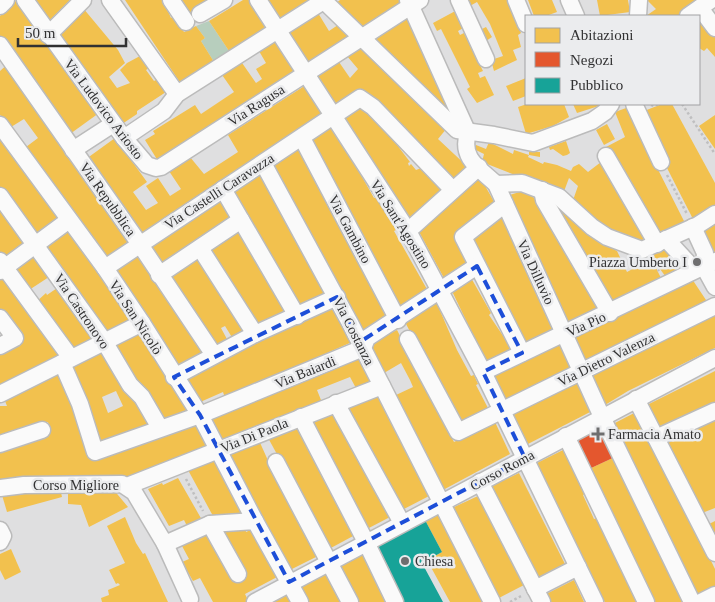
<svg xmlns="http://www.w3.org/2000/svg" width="715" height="602" font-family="Georgia,serif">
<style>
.green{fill:#b7cebd}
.homes{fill:#f2c14e;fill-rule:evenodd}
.shops{fill:#e4572e}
.public{fill:#17a398}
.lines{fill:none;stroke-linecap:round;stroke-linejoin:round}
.minor-casing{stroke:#bbb;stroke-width:19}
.path{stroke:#bfbfc0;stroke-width:2.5;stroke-dasharray:2.5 2.5;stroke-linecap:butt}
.minor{stroke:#fafafa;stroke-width:16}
.marked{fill:none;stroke:#1d4ed8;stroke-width:4;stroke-dasharray:10 6;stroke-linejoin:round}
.poi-dot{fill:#6e6e6f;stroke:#ebecee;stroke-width:2}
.labels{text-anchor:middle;stroke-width:5;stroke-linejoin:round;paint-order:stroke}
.street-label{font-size:14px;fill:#313132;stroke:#ebecee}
.poi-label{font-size:14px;fill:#313132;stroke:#ebecee;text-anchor:start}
</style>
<rect width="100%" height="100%" fill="#dfdfe0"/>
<polygon class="green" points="209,21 229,51 214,62 201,41 205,38 196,26"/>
<g class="homes">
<polygon points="17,0 99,113 70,134 0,39 0,16"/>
<polygon points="33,0 70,0 48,22"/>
<polygon points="125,0 163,0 171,18 174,16 184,32 196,26 205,38 201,41 214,62 181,84"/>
<polygon points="181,0 215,0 190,16"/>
<polygon points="243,0 251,0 269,26 229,51 209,21"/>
<polygon points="265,0 312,0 278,20"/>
<polygon points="340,0 401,0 402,2 362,29 336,3"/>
<polygon points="465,0 507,0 521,33 518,35 521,47 513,50 517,60 494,71 491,60 503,56 490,24 477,2 468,7"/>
<polygon points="528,0 552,0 557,12 546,16 534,16"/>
<polygon points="597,0 628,0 630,12 600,16"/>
<polygon points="647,0 701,0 678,16 646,16 656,9"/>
<polygon points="83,8 118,50 125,63 109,77 117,88 130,83 120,70 127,63 140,56 149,68 146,70 154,81 158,79 166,92 137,111 137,114 122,124 56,34"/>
<polygon points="459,9 467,26 458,31 460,35 464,33 483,71 478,73 480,78 485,76 494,95 477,103 467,89 470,87 441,29 437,31 433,23"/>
<polygon points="318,13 329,31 338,25 350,38 308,64 288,33"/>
<polygon points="409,14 454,106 446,112 373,39"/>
<polygon points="699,17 715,35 715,57 707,48 704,51 699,48"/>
<polygon points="486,27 492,37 486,41 480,30"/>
<polygon points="277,40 297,71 158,161 145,140 155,134 153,131 195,105 201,114 234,92 220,72 240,60 256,83 262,79 256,69 266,63 259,51"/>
<polygon points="361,47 447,128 438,139 470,169 453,184 359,93 337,110 315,76 339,62 350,78 358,69 347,56"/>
<polygon points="10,62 132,240 106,261 26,147 38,138 24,119 11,127 0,115 0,71"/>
<polygon points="526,78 526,96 513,101 506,86"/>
<polygon points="306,85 328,115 140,236 86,159 115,138 147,182 133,192 146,210 158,203 146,186 158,178 170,196 181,189 169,171 190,157 204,174 238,152 228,135"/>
<polygon points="359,101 391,137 410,162 408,163 409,166 411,164 416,170 424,167 446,190 409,219 341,115"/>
<polygon points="527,104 564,104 569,117 553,126 526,134 518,107"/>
<polygon points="573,104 605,104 577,113"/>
<polygon points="662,104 672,104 715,183 715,209 694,221 639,113"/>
<polygon points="629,107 635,124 686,225 660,238 606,147 625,137 615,112"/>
<polygon points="715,115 715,149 699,126"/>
<polygon points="332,124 374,198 376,197 390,217 396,230 394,231 428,291 401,311 311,138"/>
<polygon points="607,124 615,139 604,145 596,130"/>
<polygon points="0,134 63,220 38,237 0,189"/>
<polygon points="566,141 570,153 567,155 563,156 553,149 550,150 549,147"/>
<polygon points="489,142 513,154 514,150 529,155 529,152 540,152 540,157 529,155 528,157 543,164 544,162 557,165 571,171 573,167 579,164 588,172 601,162 641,228 646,242 617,237 572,203 578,186 569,178 563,194 482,162 484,154 474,149 476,145 486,149"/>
<polygon points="299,146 390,317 364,333 280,176 275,171 273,164"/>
<polygon points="261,171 329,295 298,307 232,190"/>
<polygon points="480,177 496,205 456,238 469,265 445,280 417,228"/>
<polygon points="526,190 540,204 603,310 566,326 506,196"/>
<polygon points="221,196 234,219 162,267 147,244"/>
<polygon points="555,198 586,233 588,232 594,238 617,251 627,272 647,261 652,267 655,266 663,282 611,305 555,211"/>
<polygon points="0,205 27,243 3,259 0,255"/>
<polygon points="502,210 555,329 525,346 469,237"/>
<polygon points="715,220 715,255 701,229"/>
<polygon points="239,227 289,313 257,327 206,249"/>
<polygon points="70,231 135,320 105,334 44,248"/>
<polygon points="664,246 686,268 668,280 650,255"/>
<polygon points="138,250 191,332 203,354 175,370 112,267"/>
<polygon points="35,252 52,275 26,292 12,272"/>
<polygon points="198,254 249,333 233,339 225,326 221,328 228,341 213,348 167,276"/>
<polygon points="6,275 64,355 0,388 0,353 24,340 0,310 0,279"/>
<polygon points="470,276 491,313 489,315 514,352 487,364 450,287"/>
<polygon points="692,279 708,303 585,367 572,336"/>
<polygon points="60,286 95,338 72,352 35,303 46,293 47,295"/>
<polygon points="435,299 457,350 471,376 474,375 478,384 476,385 489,410 457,423 404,320"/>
<polygon points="332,304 352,342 225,398 223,392 198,403 183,379"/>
<polygon points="715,315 715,348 628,391 605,405 591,375"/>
<polygon points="140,330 167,380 189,410 162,424 135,386 113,344"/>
<polygon points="397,330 454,442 495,422 510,454 443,490 396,395 413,387 410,380 401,363 384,373 369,343"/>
<polygon points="561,341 575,370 506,401 493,374"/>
<path d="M103 346 155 428 99 447 69 367ZM116 391 123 406 108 413 102 397Z"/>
<polygon points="360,354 373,381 357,390 350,377 317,390 323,405 221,442 208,417"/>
<polygon points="61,370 86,444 88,458 103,454 197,420 211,449 130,477 0,481 0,450 50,432 48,422 0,437 0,406 7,406 5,401"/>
<polygon points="715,371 715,406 661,431 647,405"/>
<polygon points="579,378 594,410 528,444 512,412"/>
<polygon points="377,389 431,495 402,510 343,407"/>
<polygon points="335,411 390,517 367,529 309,425"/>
<polygon points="638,411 715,569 715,591 696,600 613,424"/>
<polygon points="715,418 715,508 702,513 665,439"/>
<polygon points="296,420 355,535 329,549 267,436"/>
<polygon points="257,436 279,485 318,556 290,570 224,450"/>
<polygon points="567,448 589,492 583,495 594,519 600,517 638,602 605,602 601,599 546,483 537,463"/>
<polygon points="617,456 686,602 650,602 589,469"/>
<polygon points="214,457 245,515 213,516 188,470"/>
<polygon points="519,473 565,564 536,580 490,487"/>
<polygon points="178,478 202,520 188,528 184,520 169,526 148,489 162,483 163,485"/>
<polygon points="60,488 62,497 7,512 2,495"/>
<polygon points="68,488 113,489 128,507 89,527 81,505 68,504"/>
<polygon points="478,496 526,584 497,599 452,508"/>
<polygon points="440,513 485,602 450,602 427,560 442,552 425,520"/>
<polygon points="125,517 136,543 143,554 145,553 168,602 102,602 101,598 109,595 108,590 120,585 118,583 116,584 109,570 125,563 107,526"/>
<polygon points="715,521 715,542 707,525"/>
<polygon points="245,528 246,532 253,529 279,576 245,594 249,602 213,602 200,578 193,581 182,562 189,559 182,546 208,532"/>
<polygon points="11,549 21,572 5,580 0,570 0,554"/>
<polygon points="365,552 393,602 357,602 338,567"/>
<polygon points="327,573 342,602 309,602 301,587"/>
<polygon points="574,580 584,602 548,602 544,595"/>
<polygon points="289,594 293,602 274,602"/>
</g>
<polygon class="shops" points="603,428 617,456 589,469 576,441"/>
<polygon class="public" points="425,520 442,552 422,563 443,602 398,602 383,574 390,570 377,546"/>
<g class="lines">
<g class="minor-casing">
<g id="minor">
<polyline points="25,0 124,138 147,165 156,168 161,167 420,0"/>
<polyline points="110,0 177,94"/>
<polyline points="171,0 186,22"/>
<polyline points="258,0 408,231 483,372 595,602"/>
<polyline points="408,0 468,133"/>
<polyline points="459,0 486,59"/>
<polyline points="516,0 526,24"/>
<polyline points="569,0 576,16"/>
<polyline points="324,1 457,130 494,135 533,143 592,121 605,112 611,104"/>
<polyline points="0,6 6,0"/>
<polyline points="700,8 715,28"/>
<polyline points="200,14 224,0"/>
<polyline points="638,16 639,0"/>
<polyline points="688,16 711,0"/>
<polyline points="48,35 83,0"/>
<polyline points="0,45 139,243 214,355"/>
<polyline points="634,104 661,162"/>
<polyline points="0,125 105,268 142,323 200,415 255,521"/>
<path d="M468 133C460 158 479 168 496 184L602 417 692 602"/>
<polyline points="124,138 164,111 177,94 325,0"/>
<polyline points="302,138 398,320"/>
<polyline points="73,150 113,124"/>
<polyline points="606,156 657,244"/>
<polyline points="263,163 350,323 492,602"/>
<polyline points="496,184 522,183 559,197 592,227 607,237 642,250 698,225 715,214"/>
<polyline points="223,189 297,316"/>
<polyline points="542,190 544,200 610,313"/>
<polyline points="0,196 104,341 130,385 142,397 160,428"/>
<polyline points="505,204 463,237 522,353"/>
<polyline points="693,227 705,253 704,267 715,287"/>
<polyline points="408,231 479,167"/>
<polyline points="666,239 691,266 704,267"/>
<polyline points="200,248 255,334"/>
<polyline points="0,261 71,358"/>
<polyline points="105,268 360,98 373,107 453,190"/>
<polyline points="0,271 69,220"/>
<polyline points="159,275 241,220"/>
<polyline points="0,318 15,338 0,346"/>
<polyline points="408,339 458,432 715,306"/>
<polyline points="62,363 80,404 95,452 200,415 363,348 367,338 477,266"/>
<polyline points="483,372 715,261"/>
<polyline points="174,377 255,334 337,297"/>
<polyline points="0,394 142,323"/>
<polyline points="636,399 715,553"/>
<polyline points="336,403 402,523"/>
<polyline points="301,417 366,542 395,602"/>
<polyline points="566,436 646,602"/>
<polyline points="656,438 715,411"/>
<polyline points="0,444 42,430"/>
<polyline points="276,462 350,602"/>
<polyline points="480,482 542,602"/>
<polyline points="127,486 382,386"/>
<polyline points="0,488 24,485 122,484 134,492 165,544 210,524 255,521 300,602"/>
<polyline points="210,524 238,574"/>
<polyline points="0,530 3,536 0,542"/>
<polyline points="165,544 190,599"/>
<polyline points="535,589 578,567"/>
<polyline points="255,602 715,358"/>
<polyline points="701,602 715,595"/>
</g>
</g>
<g class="path">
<polyline points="682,104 715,154"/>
<polyline points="651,105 654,106 659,104"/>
<polyline points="667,175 687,214"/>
<polyline points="653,261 659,271"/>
<polyline points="186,479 203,511"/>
<polyline points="510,602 523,595"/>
</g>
<use href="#minor" class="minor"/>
</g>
<path class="marked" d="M477 266 522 353 483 372 525 458 289 582 200 415 174 377 337 297 360 342Z"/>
<g class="poi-dot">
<circle cx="697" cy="262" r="5"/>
<path d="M595.5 426.5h5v5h5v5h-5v5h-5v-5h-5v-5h5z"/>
<circle cx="405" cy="561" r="5"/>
</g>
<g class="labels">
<g class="street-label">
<text transform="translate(256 105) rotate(-33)" y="5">Via Ragusa</text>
<text transform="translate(104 109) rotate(53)" y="5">Via Ludovico Ariosto</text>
<text transform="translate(219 191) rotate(-33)" y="5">Via Castelli Caravazza</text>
<text transform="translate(108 199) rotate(55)" y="5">Via Repubblica</text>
<text transform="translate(401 224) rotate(58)" y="5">Via Sant'Agostino</text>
<text transform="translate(350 229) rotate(62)" y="5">Via Gambino</text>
<text transform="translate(536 272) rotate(65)" y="5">Via Dilluvio</text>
<text transform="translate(82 311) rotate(56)" y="5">Via Castronovo</text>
<text transform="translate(136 317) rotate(57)" y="5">Via San Nicolò</text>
<text transform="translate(586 324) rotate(-24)" y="5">Via Pio</text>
<text transform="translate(354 331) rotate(63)" y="5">Via Costanza</text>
<text transform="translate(606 359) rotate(-26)" y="5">Via Dietro Valenza</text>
<text transform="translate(305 372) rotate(-22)" y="5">Via Baiardi</text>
<text transform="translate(254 435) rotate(-22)" y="5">Via Di Paola</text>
<text transform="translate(502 470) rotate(-28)" y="5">Corso Roma</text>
<text x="76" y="490">Corso Migliore</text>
</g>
<g class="poi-label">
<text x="687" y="267" text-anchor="end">Piazza Umberto I</text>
<text x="608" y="439">Farmacia Amato</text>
<text x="415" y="566">Chiesa</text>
</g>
</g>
<rect x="525" y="15" width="175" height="90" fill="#ebecee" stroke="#a1a1a3"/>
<rect x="535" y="28" width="25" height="15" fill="#f2c14e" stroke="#a1a1a3"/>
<text x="570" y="40" font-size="15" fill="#313132">Abitazioni</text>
<rect x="535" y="52" width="25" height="15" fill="#e4572e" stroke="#a1a1a3"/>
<text x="570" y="65" font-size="15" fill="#313132">Negozi</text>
<rect x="535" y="78" width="25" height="15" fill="#17a398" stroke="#a1a1a3"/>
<text x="570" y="90" font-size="15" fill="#313132">Pubblico</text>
<path d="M18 38v8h108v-8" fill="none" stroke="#313132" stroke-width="2.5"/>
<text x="25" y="38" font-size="15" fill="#313132" stroke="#ebecee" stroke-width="4" paint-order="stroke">50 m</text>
</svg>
